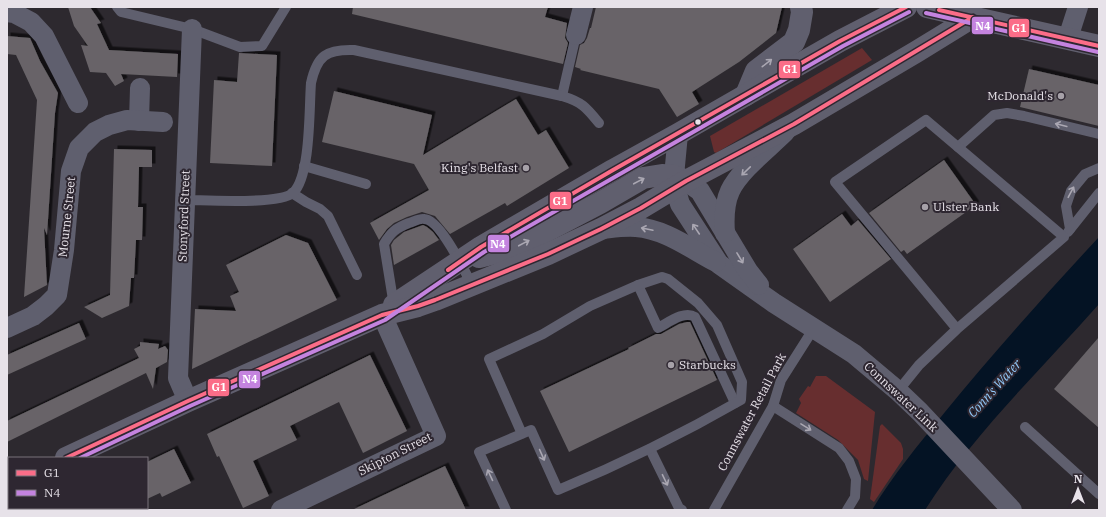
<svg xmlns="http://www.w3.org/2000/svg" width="1106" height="517" font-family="'IBM Plex Serif',serif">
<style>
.green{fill:#672e2f}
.water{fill:#041324}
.building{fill:#676367;filter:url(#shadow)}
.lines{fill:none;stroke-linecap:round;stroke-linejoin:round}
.lane{stroke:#5f5f6e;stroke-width:10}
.street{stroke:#5f5f6e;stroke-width:20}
.primary{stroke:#605f6e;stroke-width:22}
.bus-1-casing{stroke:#2e2731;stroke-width:7}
.bus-2-casing{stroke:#2e2731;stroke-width:7}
.bus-1{stroke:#fb6d88;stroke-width:4}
.bus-2{stroke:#c483df;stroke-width:4}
.oneway{stroke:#aaa7b2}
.poi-dot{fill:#a6a1a8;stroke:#2e2731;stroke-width:1.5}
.bus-dot{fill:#e7e2e9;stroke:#2e2731;stroke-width:1.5}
.labels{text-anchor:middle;stroke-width:4;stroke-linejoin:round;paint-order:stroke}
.poi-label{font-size:12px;fill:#e7e2e9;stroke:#2e2731;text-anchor:end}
.street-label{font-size:12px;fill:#e7e2e9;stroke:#2e2731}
.water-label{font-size:13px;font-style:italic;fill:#91c7f7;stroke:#2e2731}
.line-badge{stroke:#2e2731;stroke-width:1.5}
.badge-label{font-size:11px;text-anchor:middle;font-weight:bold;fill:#fff}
</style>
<defs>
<filter id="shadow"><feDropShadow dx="3.5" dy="-3.5" stdDeviation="0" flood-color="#0009"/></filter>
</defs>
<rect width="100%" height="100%" fill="#2d292f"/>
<g class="green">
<polygon points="862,48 872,60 716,153 714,152 710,136"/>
<polygon points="816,376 826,376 875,412 868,481 864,479 858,460 838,440 796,413 801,403 799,399 808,386 810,387"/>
<polygon points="882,424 901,443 903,449 903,459 874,502 870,499 880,426"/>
</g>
<path class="water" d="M1099 237V304C1040 371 973 434 925 510H872C893 475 919 444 945 412 994 352 1046 294 1099 237Z"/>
<g class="building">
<polygon points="68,7 90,7 101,23 97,24 109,50 178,54 177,77 121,74 124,81 115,86 106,73 90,72 81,45 88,46 74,26"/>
<polygon points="353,7 548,7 545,17 567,23 565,38 568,43 563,64 352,14"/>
<polygon points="596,7 782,7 776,33 739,62 692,92 699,104 677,117 659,89 580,70 581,69 575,67 580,45 584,43 587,38 590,28 591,28"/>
<polygon points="7,36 30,38 40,61 58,93 55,113 47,235 44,228 47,285 24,297 37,100 16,55 7,54"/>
<polygon points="239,53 277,55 272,166 210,163 214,80 237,82"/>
<polygon points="1029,69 1099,85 1099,126 1020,107"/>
<polygon points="334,91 432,115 423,155 516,99 538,135 546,130 569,168 507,206 505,203 450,234 435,216 422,212 407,217 394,223 387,229 379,240 370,223 429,190 414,164 322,142"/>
<polygon points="114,149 152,150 152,167 139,167 138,207 143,207 142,240 136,240 134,278 131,278 129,306 102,318 84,307 110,295"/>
<polygon points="944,160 976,205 907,254 904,250 901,252 869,213"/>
<polygon points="842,214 851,226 858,220 891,259 830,302 793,249"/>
<polygon points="423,225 427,227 433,232 439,240 394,265 391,245 394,240 404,232"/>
<polygon points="286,235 308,243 337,300 192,369 195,309 236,311 230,296 239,292 226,265"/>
<polygon points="687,322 690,322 717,380 569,452 540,391 629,349 628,348 656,334 661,334 679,324"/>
<polygon points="79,323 86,339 7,375 7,355"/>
<polygon points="1099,337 1099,428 1054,389"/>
<polygon points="140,342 159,344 158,349 165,346 168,350 167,362 156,368 153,389 146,373 7,442 7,421 139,358 134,349 140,346"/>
<polygon points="370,355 407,431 363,453 339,402 290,426 297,440 253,461 269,496 243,508 219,456 217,457 207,434"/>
<polygon points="174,449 191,483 162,497 160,493 147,499 147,462"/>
<polygon points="445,466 466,510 352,510"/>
</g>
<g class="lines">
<g class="lane">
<polyline points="117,7 121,12 192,29 240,47 262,46 286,7"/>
<polyline points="562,96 576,35"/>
<polyline points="958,147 994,115 1007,113 1024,116 1099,134"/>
<polyline points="304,166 366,184"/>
<polyline points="292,193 306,202 320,209 328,216 357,275"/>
<path d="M184 200C205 200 279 205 293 193 311 176 309 108 311 83 317 56 326 49 354 50L562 96C582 102 586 107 599 123"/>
<polyline points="1070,229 1066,206 1071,191 1085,174 1099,168"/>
<polyline points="1068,232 1099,193"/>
<path d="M638 285 658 328C668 323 684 310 695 317L735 403"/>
<path d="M394 306 384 244C391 232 396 228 409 223 413 222 420 218 424 219 440 219 465 272 472 285"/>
<polyline points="898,391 919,365 957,329 1064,237 926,120 835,182 957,329"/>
<polyline points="773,406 839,448 849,461 856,479 855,497 847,510"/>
<polyline points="1025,427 1099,494"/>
<polyline points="650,449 679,508 682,510"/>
<path d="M506 510 479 452 531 430 558 490C621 464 682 434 741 400L742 382 717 325 698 303 668 279 662 277 638 285 590 306 543 334 489 359 522 434"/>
<polyline points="714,510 773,406 781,380 814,328"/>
</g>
<g class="street">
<polyline points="7,12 14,13 31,22 44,36 78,103"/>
<polyline points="576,35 583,7"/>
<polyline points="1068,38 1078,7"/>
<polyline points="139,121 140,88"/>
<polyline points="678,134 674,176 675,187 680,204 719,264 774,303 854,354 898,391 920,412 1012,510"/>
<polyline points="686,181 700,191 748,271 759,285"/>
<path d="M601 229C612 228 624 226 636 227 665 229 691 249 716 262"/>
<path d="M725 233C724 219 724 204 730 191 740 170 769 148 785 132"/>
<polyline points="7,328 33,316 46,306 57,295 64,250 71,171 79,148 95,132 109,125 127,120 163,122"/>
<polyline points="188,401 178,378 192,29"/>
<polyline points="281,510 436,436 382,315"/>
</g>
<g class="primary">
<polyline points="927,7 1099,46"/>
<polyline points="746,95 756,71 794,42 799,30 802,12 801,7"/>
<polyline points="479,257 514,248 600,203 643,178 662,175 674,176 686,181"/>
<polyline points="394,305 481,247 613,170 678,134 840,41 906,7"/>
<polyline points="66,458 188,401 382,315 418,306 435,300 548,254 601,229 641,208 686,181 794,124 916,52 973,17"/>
<polyline points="7,486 9,485"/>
</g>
<g class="bus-1-casing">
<g id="bus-1">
<polyline points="939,10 1099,46"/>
<polyline points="448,270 481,247 613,170 840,41 906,7"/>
<polyline points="66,458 188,401 382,315 418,306 435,300 548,254 601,229 641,208 686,181 794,124 973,17"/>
</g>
</g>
<g class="bus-2-casing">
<g id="bus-2">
<polyline points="926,13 1098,52"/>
<polyline points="80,458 190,406 385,320 484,252 843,46 909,12"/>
</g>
</g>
<use href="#bus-1" class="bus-1"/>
<use href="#bus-2" class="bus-2"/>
</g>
<defs><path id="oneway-shaft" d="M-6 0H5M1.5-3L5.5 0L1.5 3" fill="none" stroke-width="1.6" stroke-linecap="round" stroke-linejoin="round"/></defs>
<g class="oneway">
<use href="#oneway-shaft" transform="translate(767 63) rotate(-38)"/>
<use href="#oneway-shaft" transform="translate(1061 125) rotate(-166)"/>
<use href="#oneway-shaft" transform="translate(746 171) rotate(136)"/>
<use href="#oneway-shaft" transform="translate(639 181) rotate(-28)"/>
<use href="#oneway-shaft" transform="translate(1071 192) rotate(-62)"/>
<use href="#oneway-shaft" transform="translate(647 229) rotate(-168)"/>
<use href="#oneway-shaft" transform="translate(696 229) rotate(-124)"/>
<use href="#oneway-shaft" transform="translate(524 243) rotate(-28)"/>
<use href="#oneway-shaft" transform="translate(740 258) rotate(59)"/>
<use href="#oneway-shaft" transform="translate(806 427) rotate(32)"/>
<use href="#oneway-shaft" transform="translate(542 455) rotate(66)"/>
<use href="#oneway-shaft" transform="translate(490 475) rotate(-115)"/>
<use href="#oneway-shaft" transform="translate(665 480) rotate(64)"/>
</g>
<g class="poi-dot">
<circle cx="1061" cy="96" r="4"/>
<circle cx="526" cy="168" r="4"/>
<circle cx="925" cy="207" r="4"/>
<circle cx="671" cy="365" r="4"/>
</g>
<circle class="bus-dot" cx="698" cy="122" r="3.5"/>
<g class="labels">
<g class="poi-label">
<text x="1053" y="100">McDonald's</text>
<text x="518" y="172">King's Belfast</text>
<text x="933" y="211" text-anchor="start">Ulster Bank</text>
<text x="679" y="369" text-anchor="start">Starbucks</text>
</g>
<g class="street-label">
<text transform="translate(184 216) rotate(-88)" y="4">Stonyford Street</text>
<text transform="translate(67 217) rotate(-84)" y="4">Mourne Street</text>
<text transform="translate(901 397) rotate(43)" y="4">Connswater Link</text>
<text transform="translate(752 412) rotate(-62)" y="4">Connswater Retail Park</text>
<text transform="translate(395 454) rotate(-27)" y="4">Skipton Street</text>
</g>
<g class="water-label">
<text transform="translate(994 388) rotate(-48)" y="5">Conn's Water</text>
</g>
</g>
<g class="line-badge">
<rect x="971" y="16" width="23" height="19" rx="4" fill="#c483df"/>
<rect x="1008" y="18" width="22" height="20" rx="4" fill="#fb6d88"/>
<rect x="778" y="60" width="23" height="19" rx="4" fill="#fb6d88"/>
<rect x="549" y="191" width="23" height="19" rx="4" fill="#fb6d88"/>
<rect x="487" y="234" width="23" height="19" rx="4" fill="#c483df"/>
<rect x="238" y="370" width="23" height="19" rx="4" fill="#c483df"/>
<rect x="207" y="378" width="23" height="19" rx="4" fill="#fb6d88"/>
</g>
<g class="badge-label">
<text x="983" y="30">N4</text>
<text x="1019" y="32">G1</text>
<text x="790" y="73">G1</text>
<text x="560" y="205">G1</text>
<text x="498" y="248">N4</text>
<text x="250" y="383">N4</text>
<text x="219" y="391">G1</text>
</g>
<rect width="1106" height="517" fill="none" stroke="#e7e2e9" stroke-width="16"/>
<rect x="8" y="457" width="140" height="52" fill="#2e2731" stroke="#78727b"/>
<rect x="16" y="470" width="20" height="6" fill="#fb6d88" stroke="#78727b"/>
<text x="44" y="477" font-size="12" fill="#e7e2e9">G1</text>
<rect x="16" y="490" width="20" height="6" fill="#c483df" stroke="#78727b"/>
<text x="44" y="497" font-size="12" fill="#e7e2e9">N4</text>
<g transform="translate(1078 489)" stroke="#2e2731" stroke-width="3" paint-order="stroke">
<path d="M0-3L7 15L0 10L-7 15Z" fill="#e7e2e9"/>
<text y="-6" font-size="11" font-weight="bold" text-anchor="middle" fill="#e7e2e9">N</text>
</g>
</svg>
